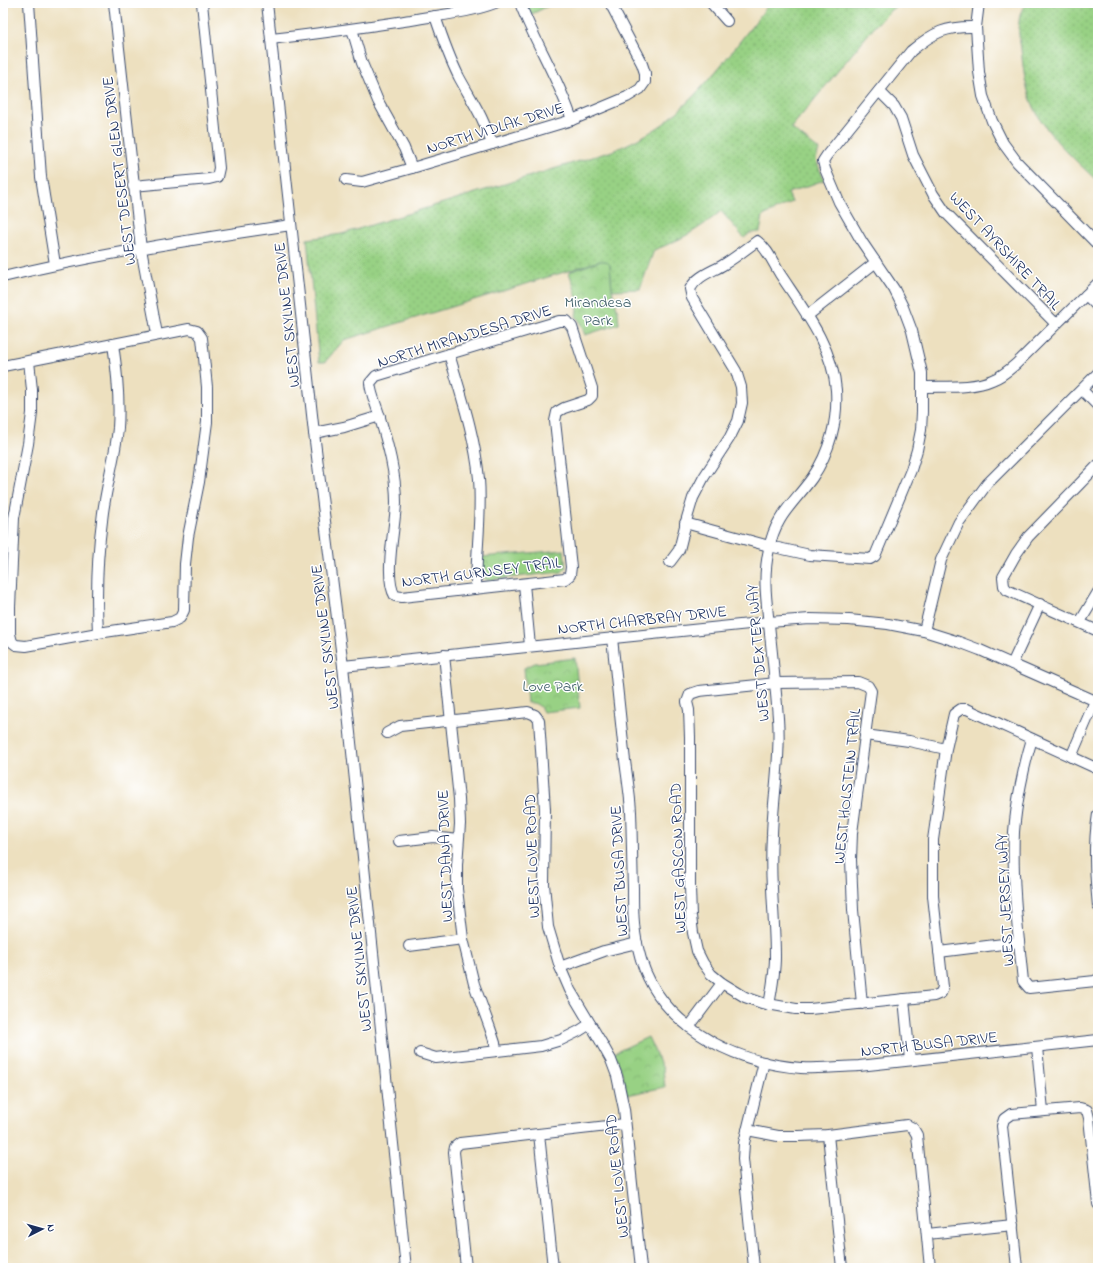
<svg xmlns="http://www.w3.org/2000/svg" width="1101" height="1271" font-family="'Indie Flower',sans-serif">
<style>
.grass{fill:url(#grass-dots);stroke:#5a8071}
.park{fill:url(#park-crowns);stroke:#5a8071}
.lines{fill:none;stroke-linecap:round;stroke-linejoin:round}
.minor-casing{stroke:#3a4a6d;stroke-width:12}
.minor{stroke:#fff;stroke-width:10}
.labels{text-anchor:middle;stroke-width:3;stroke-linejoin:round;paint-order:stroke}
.street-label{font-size:16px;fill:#1b2f5e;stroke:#fff}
.park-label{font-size:16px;fill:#406069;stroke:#fff}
</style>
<defs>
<pattern id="grass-dots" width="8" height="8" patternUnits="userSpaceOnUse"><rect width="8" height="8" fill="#98d184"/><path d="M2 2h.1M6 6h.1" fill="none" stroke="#82b474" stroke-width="1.8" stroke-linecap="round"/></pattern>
<pattern id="park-crowns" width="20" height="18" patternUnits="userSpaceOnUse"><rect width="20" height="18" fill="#98d184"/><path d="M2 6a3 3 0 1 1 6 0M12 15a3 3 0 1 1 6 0" fill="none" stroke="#82b474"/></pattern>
</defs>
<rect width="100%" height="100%" fill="#fff"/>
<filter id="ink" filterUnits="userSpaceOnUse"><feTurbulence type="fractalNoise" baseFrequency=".025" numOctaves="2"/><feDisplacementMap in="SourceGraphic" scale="8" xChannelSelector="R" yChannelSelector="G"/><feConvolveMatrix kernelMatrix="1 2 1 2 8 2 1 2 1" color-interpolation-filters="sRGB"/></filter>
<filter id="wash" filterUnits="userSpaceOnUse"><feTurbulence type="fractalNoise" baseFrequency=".012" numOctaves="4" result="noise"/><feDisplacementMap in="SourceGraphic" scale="16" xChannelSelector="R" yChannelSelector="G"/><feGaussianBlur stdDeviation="0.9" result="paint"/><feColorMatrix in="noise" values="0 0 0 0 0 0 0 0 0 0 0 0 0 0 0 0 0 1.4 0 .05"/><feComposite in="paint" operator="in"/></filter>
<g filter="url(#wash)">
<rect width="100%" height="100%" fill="#ede0bf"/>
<g class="grass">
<path d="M770 3H900L891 10 875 26 791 128 819 150 816 160 824 180 788 193 792 202 763 216 760 232 750 233 744 238 721 211C700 229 679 241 654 250L640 289 612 290 610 265 600 261 344 340 325 362H319L307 239 342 234 612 151C629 144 647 135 663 124 705 91 737 44 770 3Z"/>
<path d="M1028 3H1098V182C1072 156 1042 133 1030 97 1024 81 1023 65 1021 49 1019 37 1017 24 1021 12 1022 9 1026 6 1028 3Z"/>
</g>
<g class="park">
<polygon points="526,3 554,3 530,15"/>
<path d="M600 261H606L610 265 612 290 618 312 619 324 585 335 579 320 576 316C580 299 574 288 569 272Z"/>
<polygon points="564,550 566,568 562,572 487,580 481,576 481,557"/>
<path d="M575 658 580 708 543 712C540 705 535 702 527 703L524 668 535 663Z"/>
<polygon points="648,1037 663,1069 665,1087 627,1095 622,1073 614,1053"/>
</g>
</g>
<g filter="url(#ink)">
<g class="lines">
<g class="minor-casing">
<g id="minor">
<polyline points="29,3 41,177 55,264"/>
<polyline points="114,3 141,249 157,334"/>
<polyline points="267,3 314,433 343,666 406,1268"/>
<path d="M520 3C535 43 559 79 572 120"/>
<polyline points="711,3 727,21"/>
<polyline points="979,3 976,27 979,72 983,96 992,121 1003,143 1017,162 1098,245"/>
<path d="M435 16C442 37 449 57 459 77 472 101 484 118 492 144"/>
<polyline points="352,29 362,63 378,101 404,148 412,168"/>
<path d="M271 39C318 34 364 27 411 20 439 15 469 13 495 3"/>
<polyline points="879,91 894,106 901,118 913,155 933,194 946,213 1056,324"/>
<polyline points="346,180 362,182 412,168 572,120 627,97 640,89 645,82 645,73 642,64 610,3"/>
<polyline points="133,186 209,179 217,177 219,168 202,3"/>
<path d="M3 277C98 254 195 239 291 225"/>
<polyline points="1086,295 1098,307"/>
<polyline points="807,316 876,262"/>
<path d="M559 321H567L572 327 592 388V396L588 400 564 408 557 412 555 421 571 567 570 575 565 579 402 597 395 596C383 577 396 524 396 502 396 474 388 445 380 418 377 406 371 395 370 383L376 376Z"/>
<path d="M449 354C461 395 475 436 479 479 482 515 476 552 476 589"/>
<polyline points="3,366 189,329 197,331 202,338 207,387 207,422 199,482 188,537 185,564 184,610 180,618 172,622 98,633 26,646 16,645 12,642 10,634 10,607 14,518 28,444 32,413 32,390 29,361"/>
<path d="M923 387C944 386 972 389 992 380 1001 377 1008 371 1016 364L1098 283"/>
<polyline points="1082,390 1098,406"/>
<polyline points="314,433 344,427 380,416"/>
<polyline points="1098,465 1028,537 1016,554 1003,577 1004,586 1007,590 1098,631"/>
<path d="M685 523 769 546 810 555 870 559 875 556 911 470 917 450 921 430 922 412V373L912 331 903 307 894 289 862 242 839 202 825 169 823 161 827 155 911 51C934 32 946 26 976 27"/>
<path d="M670 562 679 550 687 518 693 498 704 477 730 437 738 421 742 403 741 387 736 371 692 298 690 289C697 276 711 272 723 265 735 258 746 249 757 241 768 249 773 263 780 274 803 309 833 347 836 390 838 420 830 452 812 478 794 503 775 516 769 549 762 580 767 603 770 634 773 662 776 690 778 718 781 758 773 796 772 835 771 853 771 870 772 888 773 911 775 934 775 957 775 973 772 989 769 1005"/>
<polyline points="524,584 530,646"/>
<polyline points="1080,622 1098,592"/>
<polyline points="924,631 941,560 959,522 987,484 1098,373"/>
<path d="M98 633C96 595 97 558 102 521 105 489 115 459 118 428 120 400 117 371 113 344"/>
<path d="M612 638C616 676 620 714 624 752 626 772 630 792 631 812 632 837 632 862 633 888 633 908 633 928 638 948 654 1022 730 1063 801 1068 821 1069 840 1067 859 1066L1098 1040"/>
<polyline points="444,655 459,799 460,824 457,865 457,889 463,939 474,984 490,1028 495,1043 496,1051"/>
<polyline points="1012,664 1040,604"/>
<polyline points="343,666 769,622 810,619 849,620 888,624 924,631 959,642 980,650 1098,702"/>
<polyline points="387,733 400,726 528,712 535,715 539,720 545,809 544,884 548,927 560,967 570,990 601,1042 611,1060 617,1076 624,1109 641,1268"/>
<polyline points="865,735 909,741 946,749"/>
<path d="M1032 739C1024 765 1016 804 1014 832 1012 882 1018 932 1023 981L1029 988 1095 981 1098 979"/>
<polyline points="1071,757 1095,701"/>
<path d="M1098 814C1093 845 1095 875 1098 906"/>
<polyline points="399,841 433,837 458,840"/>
<polyline points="409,946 463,939"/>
<polyline points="939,952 1019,942"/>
<polyline points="560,967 604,951 637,943"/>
<polyline points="904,999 910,1060"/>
<polyline points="862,1004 853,910 851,860 852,833 871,691 868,686 858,682 776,683 699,691 690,694 687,702 689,710 690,737 690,887 691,916 693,933 697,951 703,963 711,974 722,983 745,997 762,1003 796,1009 810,1009 934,996 941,993 943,987 933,896 933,840 946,749 954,714 961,709 967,709 1098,769"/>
<polyline points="689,1027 722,983"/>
<polyline points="1037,1047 1043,1111"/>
<polyline points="420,1053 436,1058 541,1046 561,1040 579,1031 590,1024"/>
<polyline points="747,1130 778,1136 798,1136 828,1135 907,1125 913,1128 917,1135 930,1268"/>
<polyline points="539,1134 553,1268"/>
<polyline points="828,1135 842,1268"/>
<polyline points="927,1234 1013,1225"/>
<polyline points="466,1268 454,1152 455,1147 460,1143 625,1124"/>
<polyline points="754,1268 743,1159 744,1143 764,1062"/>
<polyline points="1017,1268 1002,1126 1004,1119 1011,1114 1080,1108 1087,1110 1089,1118 1098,1204"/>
</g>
</g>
<use href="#minor" class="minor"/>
</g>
</g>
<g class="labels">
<g class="street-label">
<text transform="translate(495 127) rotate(-17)" y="6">NORTH VIDLAK DRIVE</text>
<text transform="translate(118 171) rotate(-97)" y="6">WEST DESERT GLEN DRIVE</text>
<text transform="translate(1006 250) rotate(47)" y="6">WEST AYRSHIRE TRAIL</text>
<text transform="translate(286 315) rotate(-96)" y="6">WEST SKYLINE DRIVE</text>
<text transform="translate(464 335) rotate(-17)" y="6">NORTH MIRANDESA DRIVE</text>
<text transform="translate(481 571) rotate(-7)" y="6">NORTH GURNSEY TRAIL</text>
<text transform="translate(642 619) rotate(-6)" y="6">NORTH CHARBRAY DRIVE</text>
<text transform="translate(324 637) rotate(-97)" y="6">WEST SKYLINE DRIVE</text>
<text transform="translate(757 653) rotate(-95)" y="6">WEST DEXTER WAY</text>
<text transform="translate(846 786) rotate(-84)" y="6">WEST HOLSTEIN TRAIL</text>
<text transform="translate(444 856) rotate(-92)" y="6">WEST DANA DRIVE</text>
<text transform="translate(531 856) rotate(-92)" y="6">WEST LOVE ROAD</text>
<text transform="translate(677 858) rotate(-92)" y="6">WEST GASCON ROAD</text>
<text transform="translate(618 871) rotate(-93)" y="6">WEST BUSA DRIVE</text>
<text transform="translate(1004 900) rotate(-93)" y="6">WEST JERSEY WAY</text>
<text transform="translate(358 959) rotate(-96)" y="6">WEST SKYLINE DRIVE</text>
<text transform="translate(929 1043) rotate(-6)" y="6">NORTH BUSA DRIVE</text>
<text transform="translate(616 1176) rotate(-96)" y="6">WEST LOVE ROAD</text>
</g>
<g class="park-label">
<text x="598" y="307">Mirandesa<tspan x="598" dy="18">Park</tspan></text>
<text x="553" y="691">Love Park</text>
</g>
</g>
<rect width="1101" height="1271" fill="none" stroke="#fff" stroke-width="16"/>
<g transform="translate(42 1229) rotate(84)" stroke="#ffffff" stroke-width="3" paint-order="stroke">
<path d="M0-3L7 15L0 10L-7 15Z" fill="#1b2f5e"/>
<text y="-6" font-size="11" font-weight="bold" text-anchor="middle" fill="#1b2f5e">N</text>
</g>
</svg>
